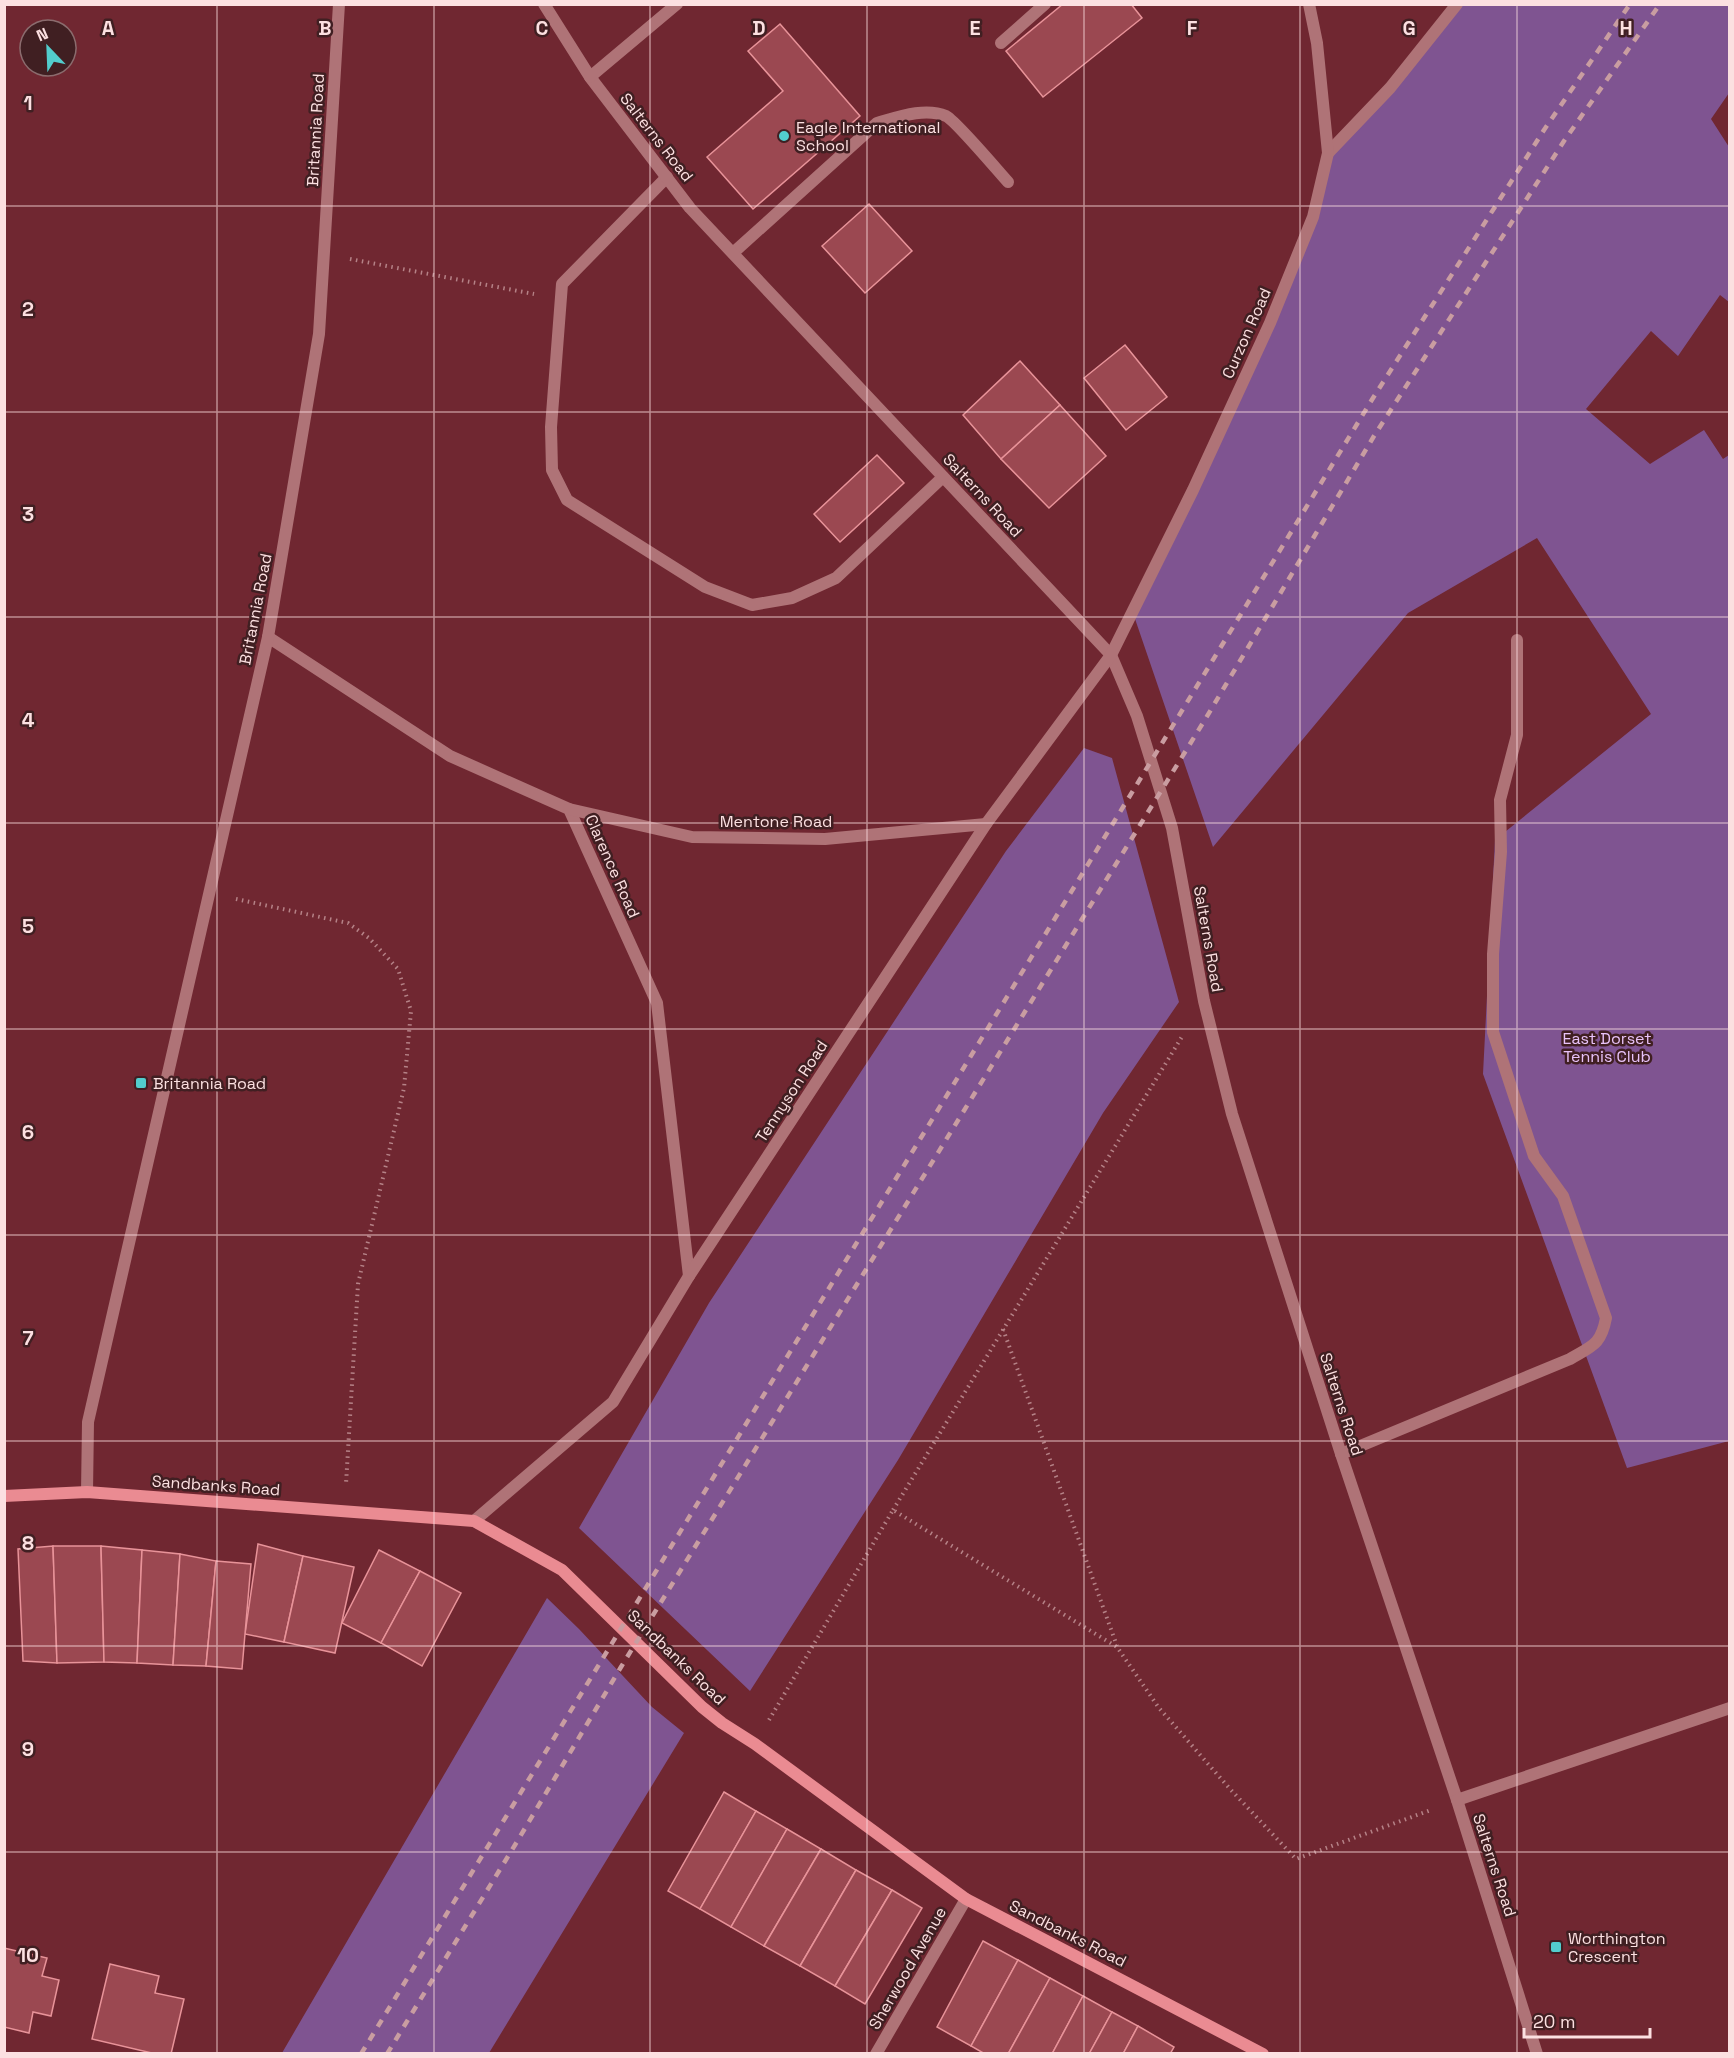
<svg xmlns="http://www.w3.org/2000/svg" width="1734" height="2058" font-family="'Space Grotesk',sans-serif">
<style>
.green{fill:#7f5491}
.building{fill:#9b4851;stroke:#e89399;stroke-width:1.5}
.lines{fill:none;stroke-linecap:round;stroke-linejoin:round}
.path{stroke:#b58287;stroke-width:4;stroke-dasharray:1.5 4.5;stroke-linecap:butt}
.service{stroke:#af7377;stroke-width:12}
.minor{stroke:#af7377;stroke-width:12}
.secondary{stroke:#ea8b92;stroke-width:12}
.rail{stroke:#c99da1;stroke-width:4.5;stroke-dasharray:8 8;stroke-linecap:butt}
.grid{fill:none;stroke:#fce0e1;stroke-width:1.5;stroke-opacity:0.55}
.poi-dot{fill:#52cdcd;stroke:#401f22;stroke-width:2}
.labels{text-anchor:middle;stroke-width:5;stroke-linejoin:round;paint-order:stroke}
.poi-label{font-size:16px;fill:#fce0e1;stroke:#401f22;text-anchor:start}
.street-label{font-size:16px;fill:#fce0e1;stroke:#401f22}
.park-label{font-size:16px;fill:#e9c3fa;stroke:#401f22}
.grid-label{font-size:20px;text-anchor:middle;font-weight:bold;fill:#fce0e1;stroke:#401f22;stroke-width:5;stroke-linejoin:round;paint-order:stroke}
</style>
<rect width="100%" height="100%" fill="#702731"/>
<g class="green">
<polygon points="1457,5 1729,5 1729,93 1711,119 1729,147 1729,302 1720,295 1678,356 1651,331 1586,409 1650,464 1704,430 1723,459 1729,455 1729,1441 1627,1468 1483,1074 1495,840 1651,714 1537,538 1408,613 1213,847 1133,613 1313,217 1328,153"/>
<polygon points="1084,748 1112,758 1179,1002 1103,1113 898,1460 750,1691 579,1528 709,1303 1006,851"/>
<polygon points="547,1598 579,1629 652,1707 684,1733 489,2053 282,2053"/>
</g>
<g class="building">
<polygon points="1063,4 1131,4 1142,18 1043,97 1006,51"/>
<polygon points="780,24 860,116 753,209 707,157 783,91 748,51"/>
<polygon points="869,204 912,251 865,293 822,246"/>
<polygon points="1125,345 1167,397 1126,430 1084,378"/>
<polygon points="1020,361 1060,405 1001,459 963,415"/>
<polygon points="1060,405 1106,456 1049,508 1001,459"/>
<polygon points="877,455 904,483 840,542 814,514"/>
<polygon points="258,1544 303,1556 284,1642 245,1634"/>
<polygon points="53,1546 57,1663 23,1661 18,1549"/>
<polygon points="53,1546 101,1546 104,1662 57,1663"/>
<polygon points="101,1546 142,1550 137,1663 104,1662"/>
<polygon points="142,1550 180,1554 173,1665 137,1663"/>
<polygon points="379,1550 420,1571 381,1643 342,1623"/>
<polygon points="180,1554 216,1561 206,1666 173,1665"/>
<polygon points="303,1556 354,1567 335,1653 284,1642"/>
<polygon points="216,1561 251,1564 242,1669 206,1666"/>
<polygon points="420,1571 461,1593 422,1666 381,1643"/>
<polygon points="724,1792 756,1811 700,1909 668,1891"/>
<polygon points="756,1811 787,1829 731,1927 700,1909"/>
<polygon points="787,1829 821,1849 764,1946 731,1927"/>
<polygon points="821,1849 856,1870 800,1966 764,1946"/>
<polygon points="856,1870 892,1890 835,1986 800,1966"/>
<polygon points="892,1890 922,1908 865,2004 835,1986"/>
<polygon points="983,1941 1018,1960 971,2046 937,2027"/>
<polygon points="4,1948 47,1958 42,1976 59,1980 51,2016 33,2012 29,2033 4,2027"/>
<polygon points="1018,1960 1050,1978 1008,2054 985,2054 971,2046"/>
<polygon points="110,1964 159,1976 155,1993 184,1999 171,2054 156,2054 92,2039"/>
<polygon points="1050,1978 1083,1996 1052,2054 1008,2054"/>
<polygon points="1083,1996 1112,2012 1089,2054 1052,2054"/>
<polygon points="1112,2012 1138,2026 1123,2054 1089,2054"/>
<polygon points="1138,2026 1174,2047 1170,2054 1123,2054"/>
</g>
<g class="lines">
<g class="path">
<polyline points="350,259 534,294"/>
<polyline points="236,899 348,923 369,938 398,969 411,1011 404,1088 358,1284 346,1484"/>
<polyline points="1003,1329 1117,1646"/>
<polyline points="893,1510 1183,1035"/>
<polyline points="769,1720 893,1510 1117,1647 1159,1708 1231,1790 1296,1859 1431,1810"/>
</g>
<g class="service">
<polyline points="1001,43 1045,4"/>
<polyline points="667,177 562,284 551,427 552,470 567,500 705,587 752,605 792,598 836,578 943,477"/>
<path d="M733 253 877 123C898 117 925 107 946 116 955 120 998 171 1008 182"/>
<path d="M1341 1454 1570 1359C1592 1346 1601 1345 1606 1318L1563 1196 1534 1156 1493 1032V954L1501 852 1500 800 1517 735V640"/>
</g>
<g class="minor">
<polyline points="544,4 590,77 690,208 1111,655 1137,716 1172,828 1204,1001 1232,1114 1341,1454 1457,1800 1537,2054"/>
<polyline points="590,77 677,4"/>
<polyline points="1328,153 1390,88 1457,4"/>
<polyline points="268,637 450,756 569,809 657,1003 689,1276"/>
<polyline points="569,809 692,837 825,839 986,824"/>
<polyline points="87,1492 88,1422 268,637 319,334 339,4"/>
<polyline points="474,1521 613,1402 689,1276 986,824 1111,655 1193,490 1270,323 1313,217 1328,153 1317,43 1309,4"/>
<polyline points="1457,1800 1730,1708"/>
<polyline points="876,2054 966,1899"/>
</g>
<polyline class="secondary" points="4,1496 87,1492 474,1521 562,1570 702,1707 722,1723 755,1744 966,1899 1263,2054"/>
<g class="rail">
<polyline points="361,2054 1373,398 1544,130 1630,4"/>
<polyline points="387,2054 518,1840 621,1667 1206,718 1374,436 1564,141 1660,4"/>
</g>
</g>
<path class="grid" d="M217 4V2054M434 4V2054M650 4V2054M867 4V2054M1084 4V2054M1300 4V2054M1517 4V2054M4 206H1730M4 412H1730M4 617H1730M4 823H1730M4 1029H1730M4 1235H1730M4 1441H1730M4 1646H1730M4 1852H1730"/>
<g class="poi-dot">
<circle cx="784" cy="136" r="6"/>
<rect x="135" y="1077" width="12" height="12" rx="3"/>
<rect x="1550" y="1941" width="12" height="12" rx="3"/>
</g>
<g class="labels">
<g class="poi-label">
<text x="796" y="133">Eagle International<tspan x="796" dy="18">School</tspan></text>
<text x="153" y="1089">Britannia Road</text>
<text x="1568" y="1944">Worthington<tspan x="1568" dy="18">Crescent</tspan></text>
</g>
<g class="street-label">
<text transform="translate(315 130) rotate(-87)" y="6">Britannia Road</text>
<text transform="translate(657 137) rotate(52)" y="6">Salterns Road</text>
<text transform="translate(1246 333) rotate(-66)" y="6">Curzon Road</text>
<text transform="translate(983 495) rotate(47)" y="6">Salterns Road</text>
<text transform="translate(255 609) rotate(-79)" y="6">Britannia Road</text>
<text x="776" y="827">Mentone Road</text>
<text transform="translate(613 866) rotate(66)" y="6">Clarence Road</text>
<text transform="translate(1209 939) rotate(80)" y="6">Salterns Road</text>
<text transform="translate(791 1091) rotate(-57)" y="6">Tennyson Road</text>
<text transform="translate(1342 1404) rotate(72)" y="6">Salterns Road</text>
<text transform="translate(216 1485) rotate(4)" y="6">Sandbanks Road</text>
<text transform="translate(677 1657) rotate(44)" y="6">Sandbanks Road</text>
<text transform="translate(1495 1865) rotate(72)" y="6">Salterns Road</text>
<text transform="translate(1068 1933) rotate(27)" y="6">Sandbanks Road</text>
<text transform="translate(907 1968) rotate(-60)" y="6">Sherwood Avenue</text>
</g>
<g class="park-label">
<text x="1607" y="1044">East Dorset<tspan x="1607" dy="18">Tennis Club</tspan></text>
</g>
</g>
<g class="grid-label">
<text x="108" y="35">A</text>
<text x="325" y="35">B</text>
<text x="542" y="35">C</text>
<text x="759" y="35">D</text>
<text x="975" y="35">E</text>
<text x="1192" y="35">F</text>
<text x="1409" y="35">G</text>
<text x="1626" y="35">H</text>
<text x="28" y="110">1</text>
<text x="28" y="316">2</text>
<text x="28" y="521">3</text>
<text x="28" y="727">4</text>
<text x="28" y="933">5</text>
<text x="28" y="1139">6</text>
<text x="28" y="1345">7</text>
<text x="28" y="1550">8</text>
<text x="28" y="1756">9</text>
<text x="28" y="1962">10</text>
</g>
<rect width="1734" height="2058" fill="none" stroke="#fce0e1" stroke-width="12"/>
<g transform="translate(48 48) rotate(337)"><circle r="28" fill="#401f22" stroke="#8b6c6e" stroke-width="1.5"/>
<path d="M0-4.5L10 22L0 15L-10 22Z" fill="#52cdcd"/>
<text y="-9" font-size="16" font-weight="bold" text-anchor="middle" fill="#fce0e1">N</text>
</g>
<path d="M1524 2028v9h126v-9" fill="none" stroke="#fce0e1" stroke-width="3"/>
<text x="1533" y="2028" font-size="18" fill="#fce0e1" stroke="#401f22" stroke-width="4.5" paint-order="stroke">20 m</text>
</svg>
